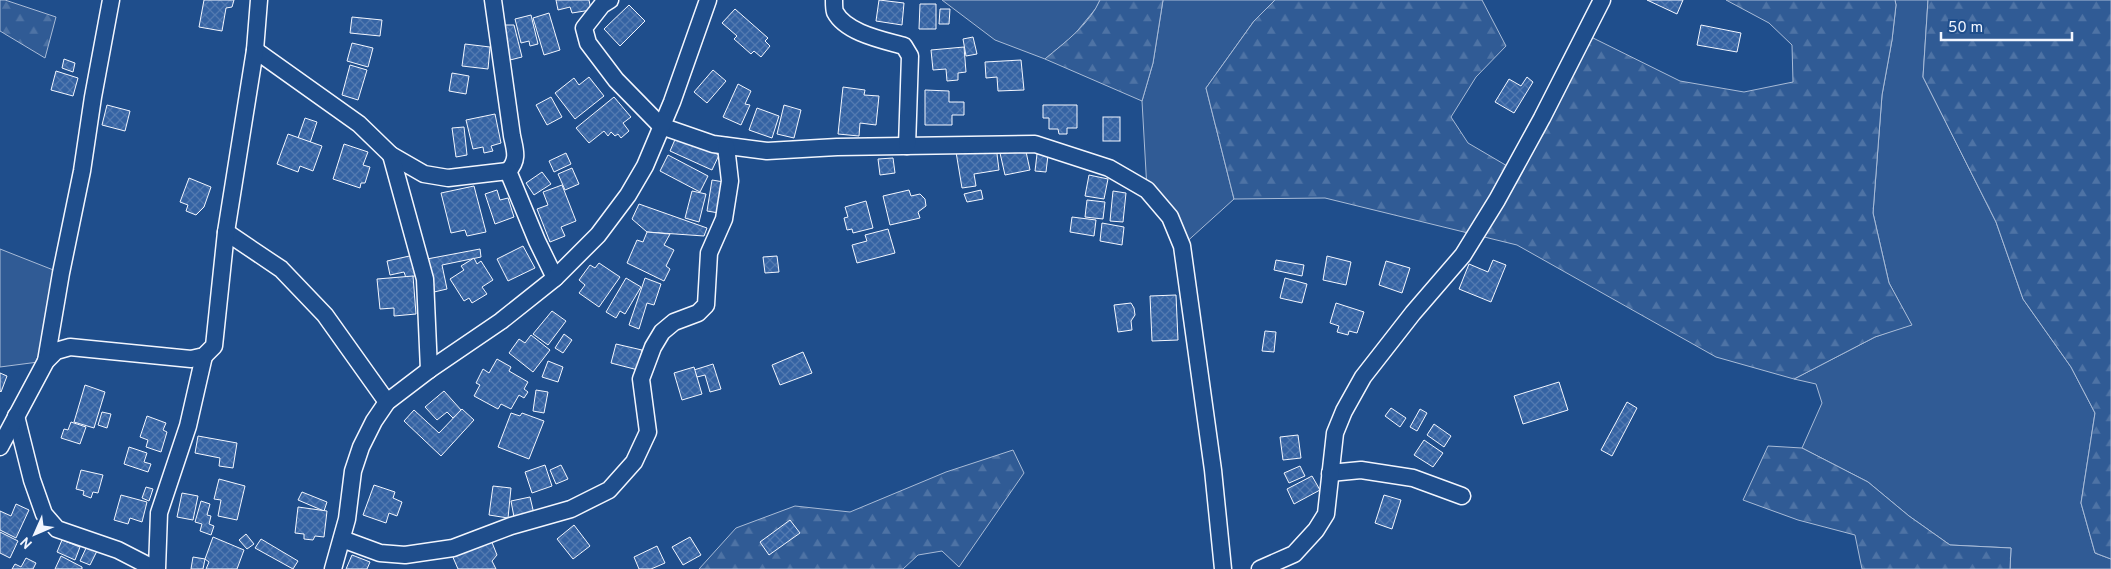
<svg xmlns="http://www.w3.org/2000/svg" width="2111" height="569" font-family="Overpass,sans-serif">
<style>
.built{fill:#305b95;stroke:#a8bbd7}
.forest{fill:url(#forest-firs);stroke:#a8bbd7}
.building{fill:url(#building-cross-hatch);stroke:#f2f6ff}
.lines{fill:none;stroke-linecap:round;stroke-linejoin:round}
.street-casing{stroke:#f2f6ff;stroke-width:19}
.street{stroke:#1f4e8c;stroke-width:16}
</style>
<defs>
<pattern id="forest-firs" width="22" height="20" patternUnits="userSpaceOnUse" patternTransform="scale(1.25)"><rect width="22" height="20" fill="#305b95"/><path d="M5 1l3.5 6h-7zM16 11l3.5 6h-7z" fill="#4e73a5"/></pattern>
<pattern id="building-cross-hatch" width="8" height="8" patternUnits="userSpaceOnUse" patternTransform="scale(1.25)"><rect width="8" height="8" fill="#3563a3"/><path d="M0 0l8 8M0 8l8-8" fill="none" stroke="#537ab1"/></pattern>
</defs>
<rect width="100%" height="100%" fill="#1f4e8c"/>
<g class="built">
<polygon points="942,0 1100,0 1097,7 1074,35 1045,59 995,40"/>
<polygon points="1163,0 1275,0 1254,21 1206,88 1234,199 1182,246 1147,190 1142,101 1153,63"/>
<polygon points="1895,0 1928,0 1923,77 1996,222 2023,299 2071,367 2095,413 2081,503 2095,553 2111,559 2111,569 2010,569 2011,548 1950,545 1909,516 1868,482 1802,448 1822,403 1816,384 1794,379 1875,337 1911,324 1889,283 1873,213 1882,95 1892,40 1896,5"/>
<polygon points="0,249 61,273 46,361 0,367"/>
</g>
<g class="forest">
<polygon points="0,0 5,0 56,17 45,58 0,31"/>
<path d="M1100 0H1163L1153 63 1142 101 1045 59C1065 42 1089 25 1100 0Z"/>
<polygon points="1275,0 1482,0 1506,46 1476,77 1451,117 1468,143 1514,170 1585,34 1680,81 1744,92 1793,82 1792,45 1769,23 1726,0 1895,0 1896,5 1892,40 1882,95 1873,213 1889,283 1912,325 1875,337 1794,379 1716,357 1517,245 1325,198 1234,199 1206,88 1254,21"/>
<polygon points="1928,0 2111,0 2111,559 2095,553 2081,503 2095,413 2071,367 2023,299 1996,222 1923,77"/>
<polygon points="1768,446 1802,448 1868,482 1909,516 1950,545 2011,548 2010,569 1862,569 1855,535 1798,520 1743,500"/>
<polygon points="1013,450 1024,473 959,567 942,551 918,555 903,569 699,569 736,528 795,506 850,512 946,472"/>
</g>
<g class="building">
<polygon points="204,0 234,0 232,7 226,8 222,31 199,27"/>
<polygon points="556,0 589,0 591,10 572,13 570,7 558,10"/>
<polygon points="879,0 904,3 902,25 876,21"/>
<polygon points="1647,0 1683,0 1677,14"/>
<polygon points="920,4 936,4 936,29 919,29"/>
<polygon points="629,5 645,21 620,46 604,29"/>
<polygon points="735,9 768,38 765,41 770,46 761,57 754,51 751,54 734,39 737,36 722,23"/>
<polygon points="940,9 950,9 949,24 939,24"/>
<polygon points="549,13 560,50 544,55 533,18"/>
<polygon points="531,15 538,44 530,46 529,41 521,43 515,19"/>
<polygon points="352,17 382,20 380,36 350,33"/>
<polygon points="501,25 514,25 522,57 510,60"/>
<polygon points="1701,25 1741,33 1737,52 1697,45"/>
<polygon points="973,37 977,54 966,56 963,39"/>
<polygon points="352,43 373,48 368,67 347,61"/>
<polygon points="465,44 490,47 488,69 462,66"/>
<polygon points="964,47 966,72 958,73 958,80 947,81 946,69 933,70 931,50"/>
<polygon points="64,59 75,63 73,72 62,68"/>
<polygon points="1021,60 1024,90 998,91 997,77 986,78 985,62"/>
<polygon points="350,65 367,70 358,100 342,95"/>
<polygon points="713,70 726,81 707,103 694,92"/>
<polygon points="56,71 78,78 73,96 51,90"/>
<polygon points="452,73 469,76 466,94 449,91"/>
<polygon points="589,77 604,96 575,119 555,93 574,78 579,85"/>
<polygon points="1527,77 1533,82 1514,113 1495,102 1509,79 1521,86"/>
<polygon points="738,84 751,91 745,104 750,105 741,125 723,117"/>
<polygon points="843,87 865,90 864,95 879,96 876,125 860,123 859,136 838,134"/>
<polygon points="925,90 949,91 949,102 964,102 964,115 952,115 952,125 925,125"/>
<polygon points="551,97 562,117 547,125 536,105"/>
<polygon points="614,97 631,117 623,123 629,131 621,138 618,134 615,136 611,132 608,136 604,131 589,143 576,128"/>
<polygon points="107,105 130,111 125,131 102,125"/>
<polygon points="784,105 801,110 794,138 777,134"/>
<polygon points="1043,105 1077,105 1077,128 1067,128 1067,134 1059,134 1058,129 1049,129 1049,118 1043,118"/>
<polygon points="757,108 779,116 772,138 749,130"/>
<polygon points="495,114 501,143 491,146 493,151 484,153 483,147 473,149 466,120"/>
<rect x="1103" y="117" width="17" height="24"/>
<polygon points="305,118 317,122 310,143 298,138"/>
<polygon points="464,127 467,155 456,157 452,128"/>
<polygon points="288,134 322,146 313,171 300,166 298,172 277,164"/>
<polygon points="677,135 719,155 712,170 670,151"/>
<polygon points="344,144 368,152 363,165 370,167 365,183 361,183 360,188 333,179"/>
<polygon points="996,146 999,170 974,174 976,186 962,188 956,152"/>
<polygon points="1025,147 1030,170 1005,175 1000,153"/>
<polygon points="566,153 571,164 554,172 549,161"/>
<polygon points="1037,154 1048,155 1046,172 1035,171"/>
<polygon points="668,155 708,176 700,192 660,171"/>
<polygon points="893,158 895,173 880,175 878,159"/>
<polygon points="572,168 579,184 565,190 558,174"/>
<polygon points="542,172 551,184 534,195 526,183"/>
<polygon points="1089,175 1108,179 1104,199 1085,196"/>
<polygon points="189,178 211,187 204,207 196,215 186,211 188,205 180,202"/>
<polygon points="712,180 724,182 719,213 707,211"/>
<polygon points="562,185 576,221 561,227 565,236 550,242 537,209 548,205 543,192"/>
<polygon points="474,186 486,232 467,236 465,230 451,233 441,193"/>
<polygon points="497,190 500,200 508,198 514,217 495,224 485,194"/>
<polygon points="909,190 911,196 920,194 925,199 926,206 918,212 920,218 890,225 883,196"/>
<polygon points="981,190 983,199 967,202 964,194"/>
<polygon points="692,191 706,194 699,222 685,218"/>
<polygon points="1113,191 1126,193 1123,222 1110,221"/>
<polygon points="1087,200 1105,202 1103,219 1085,217"/>
<polygon points="866,201 873,228 853,233 852,229 847,230 844,218 848,217 845,207"/>
<polygon points="639,204 707,228 704,236 647,232 632,219"/>
<polygon points="1072,217 1096,220 1094,236 1070,232"/>
<polygon points="1102,223 1124,227 1122,245 1100,241"/>
<polygon points="888,229 895,253 857,263 852,245 867,241 865,235"/>
<polygon points="647,232 670,234 664,245 674,250 666,266 670,269 664,281 627,263 637,240 643,242"/>
<polygon points="523,246 535,268 508,281 497,259"/>
<polygon points="480,249 481,257 442,265 447,289 434,292 427,259"/>
<polygon points="414,255 418,275 406,278 404,272 390,275 387,261"/>
<polygon points="777,256 779,272 765,273 763,257"/>
<polygon points="1327,256 1351,262 1346,285 1323,280"/>
<polygon points="474,258 477,264 481,261 493,280 482,287 487,294 472,303 469,298 464,301 450,279 464,270 461,266"/>
<polygon points="1276,260 1304,265 1302,276 1274,270"/>
<polygon points="1493,260 1506,265 1491,302 1459,289 1469,264 1488,272"/>
<polygon points="1386,261 1410,268 1402,293 1379,285"/>
<polygon points="599,263 620,277 599,307 579,293 585,285 579,280 590,265 595,268"/>
<polygon points="413,276 416,314 394,316 394,308 380,309 377,279"/>
<polygon points="626,278 641,287 625,314 620,311 616,318 606,312"/>
<polygon points="645,278 661,284 654,305 647,303 639,329 629,325"/>
<polygon points="1285,278 1307,284 1302,303 1280,298"/>
<polygon points="1176,295 1178,340 1152,341 1150,296"/>
<polygon points="1131,303 1134,308 1135,315 1131,321 1132,330 1118,332 1114,305"/>
<polygon points="1336,303 1364,312 1357,333 1349,331 1348,335 1337,332 1339,326 1330,323"/>
<polygon points="552,311 566,321 548,345 533,334"/>
<polygon points="1265,331 1276,332 1274,352 1262,351"/>
<polygon points="564,334 572,340 563,353 555,348"/>
<polygon points="531,335 550,350 533,372 509,353 519,339 525,343"/>
<polygon points="616,344 642,350 638,370 611,363"/>
<polygon points="803,352 812,373 780,385 772,365"/>
<polygon points="497,359 511,367 509,371 528,382 524,389 528,392 524,398 519,395 511,409 501,404 498,409 474,396 480,385 476,383 483,369 489,373"/>
<polygon points="548,361 563,367 558,382 542,377"/>
<polygon points="713,364 721,389 710,392 705,375 697,377 694,370"/>
<polygon points="694,367 702,394 682,400 674,373"/>
<polygon points="0,373 7,376 1,392 0,391"/>
<polygon points="1559,382 1568,410 1523,424 1514,396"/>
<polygon points="85,385 105,392 94,428 74,422"/>
<polygon points="536,390 548,392 544,413 533,411"/>
<polygon points="444,391 462,411 453,418 447,412 437,420 425,407"/>
<polygon points="1627,402 1637,408 1612,456 1601,450"/>
<polygon points="1391,408 1406,418 1400,427 1385,416"/>
<polygon points="462,409 474,420 441,456 404,421 414,410 439,433"/>
<polygon points="1420,409 1427,413 1417,431 1410,427"/>
<polygon points="102,412 111,414 107,428 98,425"/>
<polygon points="511,413 520,416 522,413 544,421 529,459 498,447"/>
<polygon points="147,416 166,423 163,430 167,432 161,452 146,447 148,440 140,437"/>
<polygon points="71,422 86,427 80,444 61,438 64,429 68,430"/>
<polygon points="1434,424 1451,436 1444,447 1427,435"/>
<polygon points="1298,435 1301,458 1283,460 1280,437"/>
<polygon points="198,436 237,443 233,468 219,466 220,458 195,453"/>
<polygon points="1424,440 1443,453 1433,467 1414,455"/>
<polygon points="129,447 147,453 144,462 151,464 148,472 124,464"/>
<polygon points="545,465 552,486 532,493 525,472"/>
<polygon points="561,465 568,479 556,484 550,470"/>
<polygon points="1300,466 1305,476 1289,483 1284,473"/>
<polygon points="81,470 103,475 98,493 93,492 91,498 83,495 84,491 76,489"/>
<polygon points="1312,476 1320,490 1294,504 1287,489"/>
<polygon points="219,479 245,486 237,520 218,516 221,500 214,499"/>
<polygon points="374,485 395,492 393,498 402,502 397,516 389,513 386,523 363,515"/>
<polygon points="493,486 511,488 508,518 489,515"/>
<polygon points="146,487 153,489 149,501 142,498"/>
<polygon points="302,492 327,502 324,511 298,500"/>
<polygon points="182,493 198,496 193,520 177,517"/>
<polygon points="121,495 147,502 142,522 130,518 128,524 114,520"/>
<polygon points="1384,495 1401,500 1392,529 1375,523"/>
<polygon points="530,497 534,514 514,517 511,501"/>
<polygon points="201,501 210,504 207,515 211,516 209,524 214,526 211,535 200,531 202,524 195,522"/>
<polygon points="16,504 29,510 16,538 0,530 0,511 11,516"/>
<polygon points="298,507 327,511 324,537 315,536 313,540 304,539 304,534 295,533"/>
<polygon points="790,520 800,533 769,555 760,542"/>
<polygon points="574,525 590,546 573,559 557,539"/>
<polygon points="0,532 18,541 10,558 0,553"/>
<polygon points="246,534 254,544 247,549 239,540"/>
<polygon points="213,537 244,550 237,569 206,569 209,562 205,559"/>
<polygon points="690,537 701,555 683,565 672,547"/>
<polygon points="261,539 298,561 293,569 255,548"/>
<polygon points="62,540 80,547 75,560 57,552"/>
<polygon points="491,540 497,555 492,561 496,569 458,569 452,555"/>
<polygon points="87,546 97,551 90,565 80,561"/>
<polygon points="657,546 665,563 651,569 639,569 634,557"/>
<polygon points="352,555 370,562 367,569 346,569"/>
<polygon points="61,556 82,567 82,569 55,569"/>
<polygon points="193,557 205,559 203,569 191,569"/>
<polygon points="26,558 36,563 33,569 12,569 15,564 21,567"/>
</g>
<g class="lines">
<g class="street-casing">
<g id="street">
<path d="M493 0 512 136C515 150 519 160 508 171"/>
<polyline points="610,0 602,5 584,28 588,43 616,80 661,126 713,144 767,151 837,147 1035,144 1109,168 1147,190 1170,217 1182,246 1213,470 1223,569"/>
<path d="M834 0C834 3 834 9 835 12 846 33 883 40 904 46L910 56 907 146"/>
<polyline points="255,50 359,124 391,155 424,174 448,178 508,171 537,241 555,278"/>
<polyline points="391,155 425,279 429,370"/>
<polyline points="226,232 281,269 325,315 387,402"/>
<polyline points="46,361 61,273 82,171 93,97 111,0"/>
<polyline points="16,416 32,480 44,514 57,529 118,550 155,569"/>
<polyline points="0,447 46,361 56,351 70,347 191,359 204,356 214,346 226,232 255,50 259,0"/>
<polyline points="1330,473 1361,470 1413,478 1462,496"/>
<polyline points="342,539 380,553 405,555 453,548 511,526 571,509 609,490 634,462 648,432 641,379 653,347 662,332 674,322 698,313 706,305 709,253 724,219 730,181 726,146"/>
<polyline points="157,569 159,513 188,426 204,356"/>
<polyline points="333,569 347,519 353,471 361,447 374,421 387,402 429,370 501,321 555,278 598,235 628,195 645,166 672,102 708,0"/>
<polyline points="1260,569 1294,554 1316,530 1326,514 1335,433 1344,411 1363,377 1413,313 1463,255 1497,200 1542,118 1602,0"/>
</g>
</g>
<use href="#street" class="street"/>
</g>
<g transform="translate(35 534) rotate(225)" stroke="#1f4e8c" stroke-width="4" paint-order="stroke">
<path d="M0-4L9 19L0 12L-9 19Z" fill="#f2f6ff"/>
<text y="-8" font-size="14" font-weight="bold" text-anchor="middle" fill="#f2f6ff">N</text>
</g>
<path d="M1941 32v8h131v-8" fill="none" stroke="#f2f6ff" stroke-width="2.5"/>
<text x="1948" y="32" font-size="15" fill="#f2f6ff" stroke="#1f4e8c" stroke-width="4" paint-order="stroke">50 m</text>
</svg>
